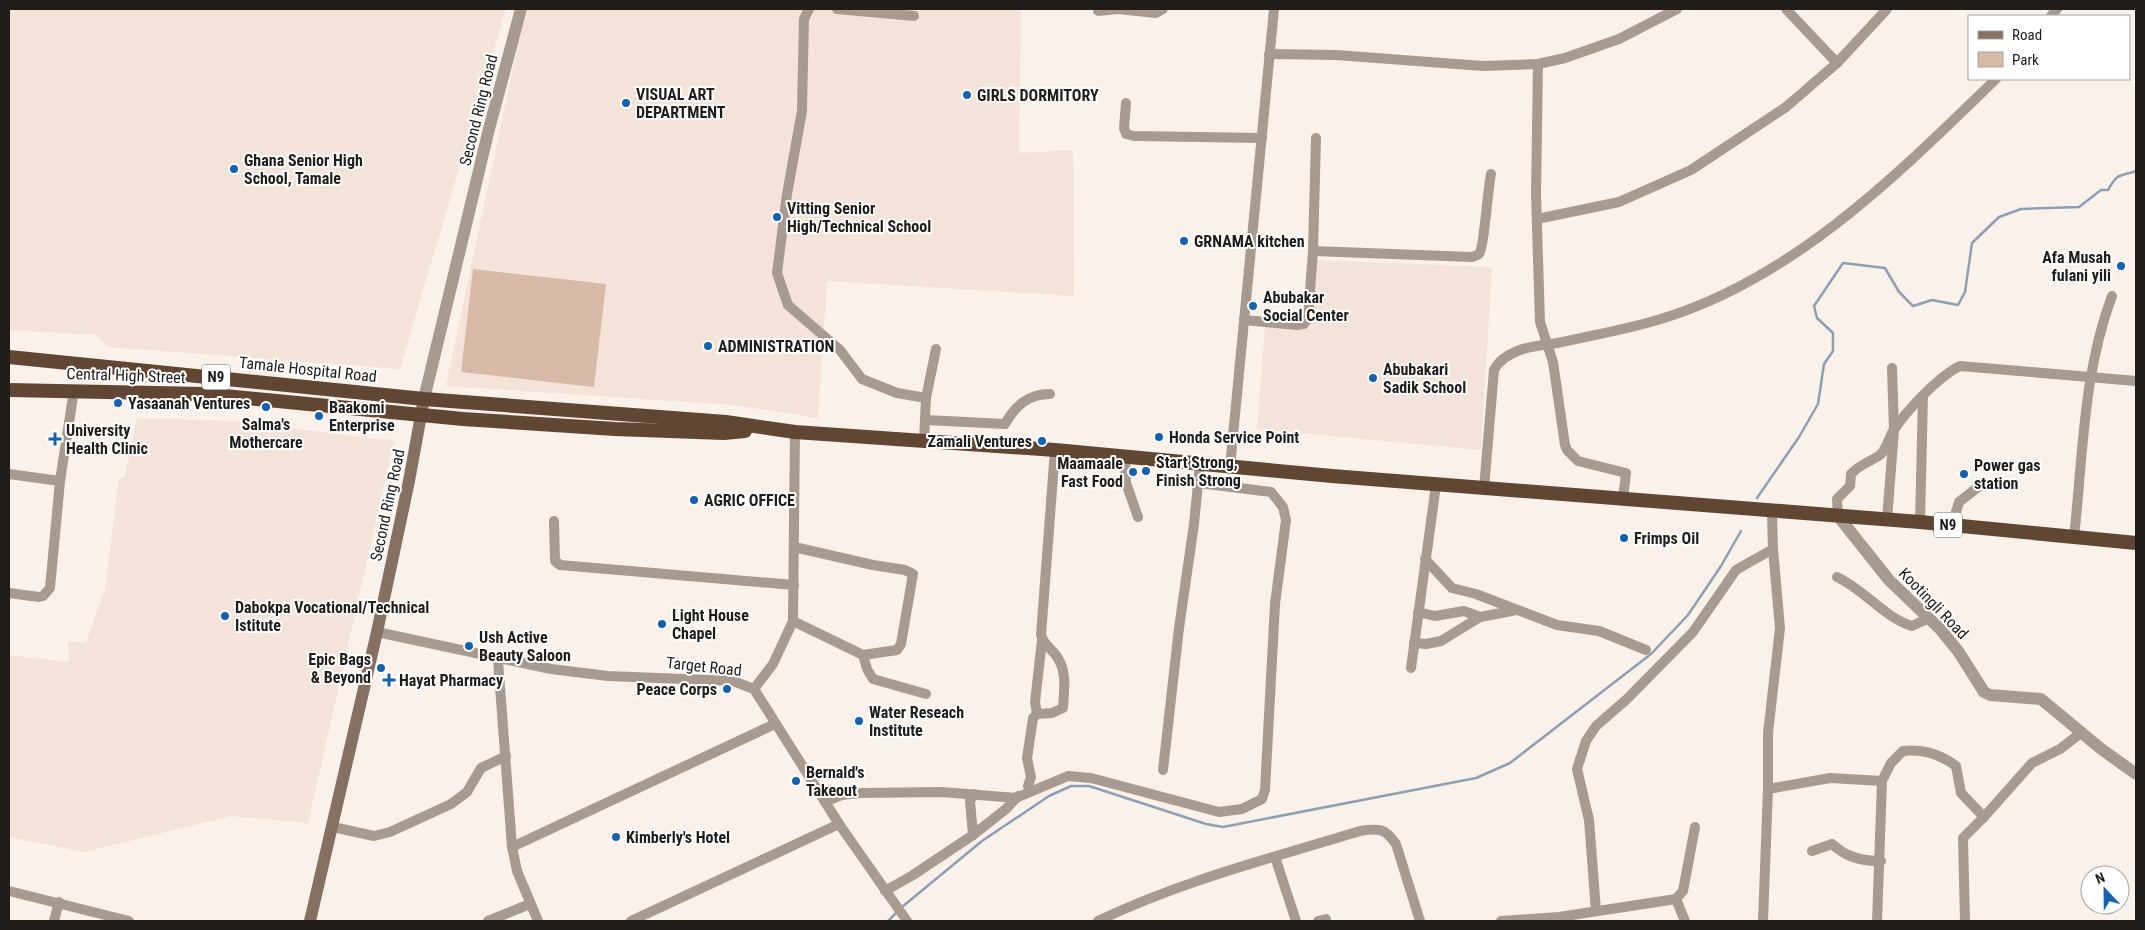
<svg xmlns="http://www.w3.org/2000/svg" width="2145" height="930" font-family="'Roboto Condensed',sans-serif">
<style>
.built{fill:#f3e3d8}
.green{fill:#d6baa7}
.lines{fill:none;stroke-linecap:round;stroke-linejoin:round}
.stream{stroke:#8e9fb4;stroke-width:2.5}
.minor{stroke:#a99a90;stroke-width:10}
.tertiary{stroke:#a99a90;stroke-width:12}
.secondary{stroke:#857061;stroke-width:12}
.trunk{stroke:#604633;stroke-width:14}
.poi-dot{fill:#1561b0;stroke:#fff;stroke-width:2}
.labels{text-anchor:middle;stroke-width:4;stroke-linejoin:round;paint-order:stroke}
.shield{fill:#fff;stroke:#62605f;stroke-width:1}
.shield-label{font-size:15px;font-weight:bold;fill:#1f1c1a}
.poi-label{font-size:16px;font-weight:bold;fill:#1f1c1a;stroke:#fff;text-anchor:start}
.street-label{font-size:16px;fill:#1f1c1a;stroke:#fff}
</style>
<rect width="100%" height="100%" fill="#faf1eb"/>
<g class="built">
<polygon points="9,9 506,9 400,369 110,347 95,335 9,330"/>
<polygon points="528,9 1021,9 1019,153 1073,150 1074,296 827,281 818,418 733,405 446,386 517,49"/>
<polygon points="1315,260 1492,267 1481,450 1257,429 1265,326 1309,327"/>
<polygon points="137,418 233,421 394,441 308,823 231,816 85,852 9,837 9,655 69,662 68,642 86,642 105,590 119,479 125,477"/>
</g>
<polygon class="green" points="473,269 606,284 594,387 461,372"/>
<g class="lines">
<g class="stream">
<path d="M1757 498 1799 437 1818 404 1824 364 1833 351V333L1817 318 1814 306 1843 263 1885 268 1899 292 1913 306 1932 300 1958 305 1965 292 1972 243 1999 217 2021 209 2079 207 2101 190H2108C2118 172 2119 177 2136 171"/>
<polyline points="902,907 982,841 1049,796 1071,786 1089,786 1206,824 1223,827 1476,778 1510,763 1651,654 1688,615 1721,566 1741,531"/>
<polyline points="888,921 898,911"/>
</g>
<g class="minor">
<polyline points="809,9 804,19 802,111 787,194 777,273 788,305 840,350 862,379 897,393 926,398"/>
<polyline points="837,9 914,16"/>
<polyline points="1786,9 1837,63"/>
<polyline points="1098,11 1118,9 1156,13 1163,9"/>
<polyline points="2051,16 2057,9"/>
<polyline points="1269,54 1336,55 1483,66 1538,64 1565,58 1619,39 1677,9"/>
<polyline points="1538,64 1536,194 1540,322 1553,362 1565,445 1567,450 1578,461 1626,473 1623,499"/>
<polyline points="1126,103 1124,128 1126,134 1134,136 1262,138"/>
<polyline points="1537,219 1619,202 1691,170 1786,107 1837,63 1887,9"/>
<path d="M1313 251 1472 257C1473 257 1479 254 1479 254 1484 249 1488 186 1491 174"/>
<polyline points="1244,320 1297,325 1304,324 1308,318 1313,251 1316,138"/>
<path d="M926 420 1005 424C1015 406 1028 394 1050 394"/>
<polyline points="924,440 926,398 936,349"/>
<polyline points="1125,457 1126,483 1138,517"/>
<polyline points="1230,467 1274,9"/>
<polyline points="9,474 60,481"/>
<path d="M1484 489 1494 370C1499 360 1509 354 1520 350 1531 346 1545 345 1557 343 1593 335 1630 329 1664 318 1796 277 1900 172 1996 79"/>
<path d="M1838 516 1837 499 1850 486 1851 474C1860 464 1870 462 1880 455 1886 450 1889 438 1893 431 1906 411 1939 376 1960 366L2136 381"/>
<polyline points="1887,520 1894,430 1892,368"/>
<polyline points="554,521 555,561 560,565 794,585"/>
<polyline points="1920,522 1923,396"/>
<polyline points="1952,525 1959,502 1982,484"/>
<path d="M2074 537C2083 456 2083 373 2112 296"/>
<polyline points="1425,559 1452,588 1476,594 1557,625 1599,631 1646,650"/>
<path d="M1837 577C1865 590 1882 616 1912 626L1929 618"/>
<polyline points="9,593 39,597 43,596 50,588 60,481 74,390"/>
<polyline points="1418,612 1435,616 1464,611 1480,617 1517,610"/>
<polyline points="793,621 863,655 897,650 901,644 913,574 905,570 873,565 794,547"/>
<polyline points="377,632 551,669 608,676 733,681 754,689 839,824 907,921"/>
<polyline points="1414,643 1426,644 1441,641 1480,617"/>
<polyline points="863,655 867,669 873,679 926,694"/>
<polyline points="498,660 512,847 517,871 538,921"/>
<polyline points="1411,668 1436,485"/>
<polyline points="754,689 773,664 793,621 795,432"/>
<polyline points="1037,714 1035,702 1042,640"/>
<polyline points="1163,770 1179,628 1194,524 1200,464"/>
<path d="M1882 781 1891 763 1903 751C1923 749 1940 754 1956 766L1961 793 1984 817 1963 838 1965 921"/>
<path d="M1028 786 1031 777 1027 758 1033 718 1037 714 1052 713 1063 708C1064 689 1068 670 1055 654 1050 648 1043 643 1041 635L1055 450"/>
<polyline points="1768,789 1830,778 1882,781 1877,921"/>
<polyline points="825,802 842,795 860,793 942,792 1016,798 1068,776 1091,778 1219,812 1242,809 1262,799 1265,790 1275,604 1286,520 1283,507 1271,492 1199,483"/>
<polyline points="1984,817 2032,763 2060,749 2082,732"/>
<polyline points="333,827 374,836 390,832 451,804 467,792 481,768 506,756"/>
<polyline points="973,835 970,801 974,794"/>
<polyline points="512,847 775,724"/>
<path d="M1812 851 1832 844C1846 857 1861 861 1881 861"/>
<polyline points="1275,857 1296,921"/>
<polyline points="9,891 129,921"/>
<polyline points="885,891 913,875 973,835 1006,809 1018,796"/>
<polyline points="1676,899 1685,921"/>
<polyline points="1596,911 1589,820 1577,769 1586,741 1596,726 1627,699 1693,632 1736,570 1773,549"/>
<polyline points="54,921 59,902"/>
<polyline points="488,921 530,904"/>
<polyline points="631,921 839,824"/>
<path d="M1098 921C1181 881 1272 858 1360 831 1379 828 1385 828 1396 844L1420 921"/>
<polyline points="1318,921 1326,919"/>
<polyline points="1501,921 1559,917 1676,899 1683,891 1695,827"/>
<polyline points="1763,921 1768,789 1768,733 1780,628 1773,549 1772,512"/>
</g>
<g class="tertiary">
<polyline points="424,399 489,129 521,9"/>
<polyline points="1838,516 1889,580 1940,629 1958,651 1984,692 1990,695 2041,699 2100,748 2136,774"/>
</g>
<polyline class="secondary" points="310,921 377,632 409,481 424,399"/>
<g class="trunk">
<polyline points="9,357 424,399 726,422 795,432 1055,450 1332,476 1920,522 2136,543"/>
<polyline points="9,390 204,394 463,419 615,429 724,433 745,431"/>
</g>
</g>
<g class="poi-dot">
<circle cx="967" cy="95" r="5"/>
<circle cx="626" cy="103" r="5"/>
<circle cx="234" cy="169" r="5"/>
<circle cx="777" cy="217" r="5"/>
<circle cx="1184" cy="241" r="5"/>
<circle cx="2121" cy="266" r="5"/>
<circle cx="1253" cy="306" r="5"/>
<circle cx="708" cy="346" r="5"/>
<circle cx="1373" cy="378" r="5"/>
<circle cx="118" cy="403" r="5"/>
<circle cx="266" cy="407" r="5"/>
<circle cx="319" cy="416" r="5"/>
<circle cx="1159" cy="437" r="5"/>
<path d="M52.5 431.5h5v5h5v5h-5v5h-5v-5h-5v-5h5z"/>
<circle cx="1042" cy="441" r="5"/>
<circle cx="1146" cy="471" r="5"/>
<circle cx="1133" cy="472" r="5"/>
<circle cx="1964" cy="474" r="5"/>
<circle cx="694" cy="500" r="5"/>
<circle cx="1624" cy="538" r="5"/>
<circle cx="225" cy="616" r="5"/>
<circle cx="662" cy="624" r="5"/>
<circle cx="469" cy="646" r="5"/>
<circle cx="381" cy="668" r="5"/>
<path d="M386.5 672.5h5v5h5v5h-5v5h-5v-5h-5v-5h5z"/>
<circle cx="727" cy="689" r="5"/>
<circle cx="859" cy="721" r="5"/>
<circle cx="796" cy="781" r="5"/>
<circle cx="616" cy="837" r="5"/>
</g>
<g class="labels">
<g class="shield">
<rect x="202" y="364.5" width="28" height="25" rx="4"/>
<rect x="1934" y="512.5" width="28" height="25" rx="4"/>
</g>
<g class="shield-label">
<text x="216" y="382">N9</text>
<text x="1948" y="530">N9</text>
</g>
<g class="poi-label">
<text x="636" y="100">VISUAL ART<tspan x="636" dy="18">DEPARTMENT</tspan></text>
<text x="977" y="101">GIRLS DORMITORY</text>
<text x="244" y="166">Ghana Senior High<tspan x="244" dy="18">School, Tamale</tspan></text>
<text x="787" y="214">Vitting Senior<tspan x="787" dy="18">High/Technical School</tspan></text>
<text x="1194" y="247">GRNAMA kitchen</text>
<text x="2111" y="263" text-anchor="end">Afa Musah<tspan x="2111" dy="18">fulani yili</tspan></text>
<text x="1263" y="303">Abubakar<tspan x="1263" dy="18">Social Center</tspan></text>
<text x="718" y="352">ADMINISTRATION</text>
<text x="1383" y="375">Abubakari<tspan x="1383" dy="18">Sadik School</tspan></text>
<text x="128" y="409">Yasaanah Ventures</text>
<text x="329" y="413">Baakomi<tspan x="329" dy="18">Enterprise</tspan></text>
<text x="266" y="430" text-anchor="middle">Salma's<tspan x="266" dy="18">Mothercare</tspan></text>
<text x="66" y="436">University<tspan x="66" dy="18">Health Clinic</tspan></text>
<text x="1169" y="443">Honda Service Point</text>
<text x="1032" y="447" text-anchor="end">Zamali Ventures</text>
<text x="1156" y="468">Start Strong,<tspan x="1156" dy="18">Finish Strong</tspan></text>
<text x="1123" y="469" text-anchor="end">Maamaale<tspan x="1123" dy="18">Fast Food</tspan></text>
<text x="1974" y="471">Power gas<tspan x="1974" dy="18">station</tspan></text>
<text x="704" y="506">AGRIC OFFICE</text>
<text x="1634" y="544">Frimps Oil</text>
<text x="235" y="613">Dabokpa Vocational/Technical<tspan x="235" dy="18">Istitute</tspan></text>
<text x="672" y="621">Light House<tspan x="672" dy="18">Chapel</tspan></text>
<text x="479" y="643">Ush Active<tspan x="479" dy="18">Beauty Saloon</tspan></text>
<text x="371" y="665" text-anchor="end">Epic Bags<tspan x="371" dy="18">&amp; Beyond</tspan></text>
<text x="399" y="686">Hayat Pharmacy</text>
<text x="717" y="695" text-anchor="end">Peace Corps</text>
<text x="869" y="718">Water Reseach<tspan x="869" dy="18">Institute</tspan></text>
<text x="806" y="778">Bernald's<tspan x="806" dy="18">Takeout</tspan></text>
<text x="626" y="843">Kimberly's Hotel</text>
</g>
<g class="street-label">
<text transform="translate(478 110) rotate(-76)" y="6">Second Ring Road</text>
<text transform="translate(308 369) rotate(6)" y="6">Tamale Hospital Road</text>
<text transform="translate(126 375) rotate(2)" y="6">Central High Street</text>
<text transform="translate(387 505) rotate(-78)" y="6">Second Ring Road</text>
<text transform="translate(1934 603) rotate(46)" y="6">Kootingli Road</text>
<text transform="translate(704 666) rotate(6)" y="6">Target Road</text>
</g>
</g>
<rect width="2145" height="930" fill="none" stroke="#1f1c1a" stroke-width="20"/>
<rect x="1968" y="15" width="162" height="65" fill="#ffffff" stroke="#a5a4a3"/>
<rect x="1978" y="31" width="25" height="8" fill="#857061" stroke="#a5a4a3"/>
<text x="2012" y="40" font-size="15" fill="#1f1c1a">Road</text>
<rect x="1978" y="52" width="25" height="15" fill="#d6baa7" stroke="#a5a4a3"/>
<text x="2012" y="65" font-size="15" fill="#1f1c1a">Park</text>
<g transform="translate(2105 890) rotate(338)"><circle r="24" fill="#ffffff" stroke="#a5a4a3"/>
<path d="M0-4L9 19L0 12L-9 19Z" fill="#1561b0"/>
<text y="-8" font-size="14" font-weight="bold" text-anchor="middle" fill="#1f1c1a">N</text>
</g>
</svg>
